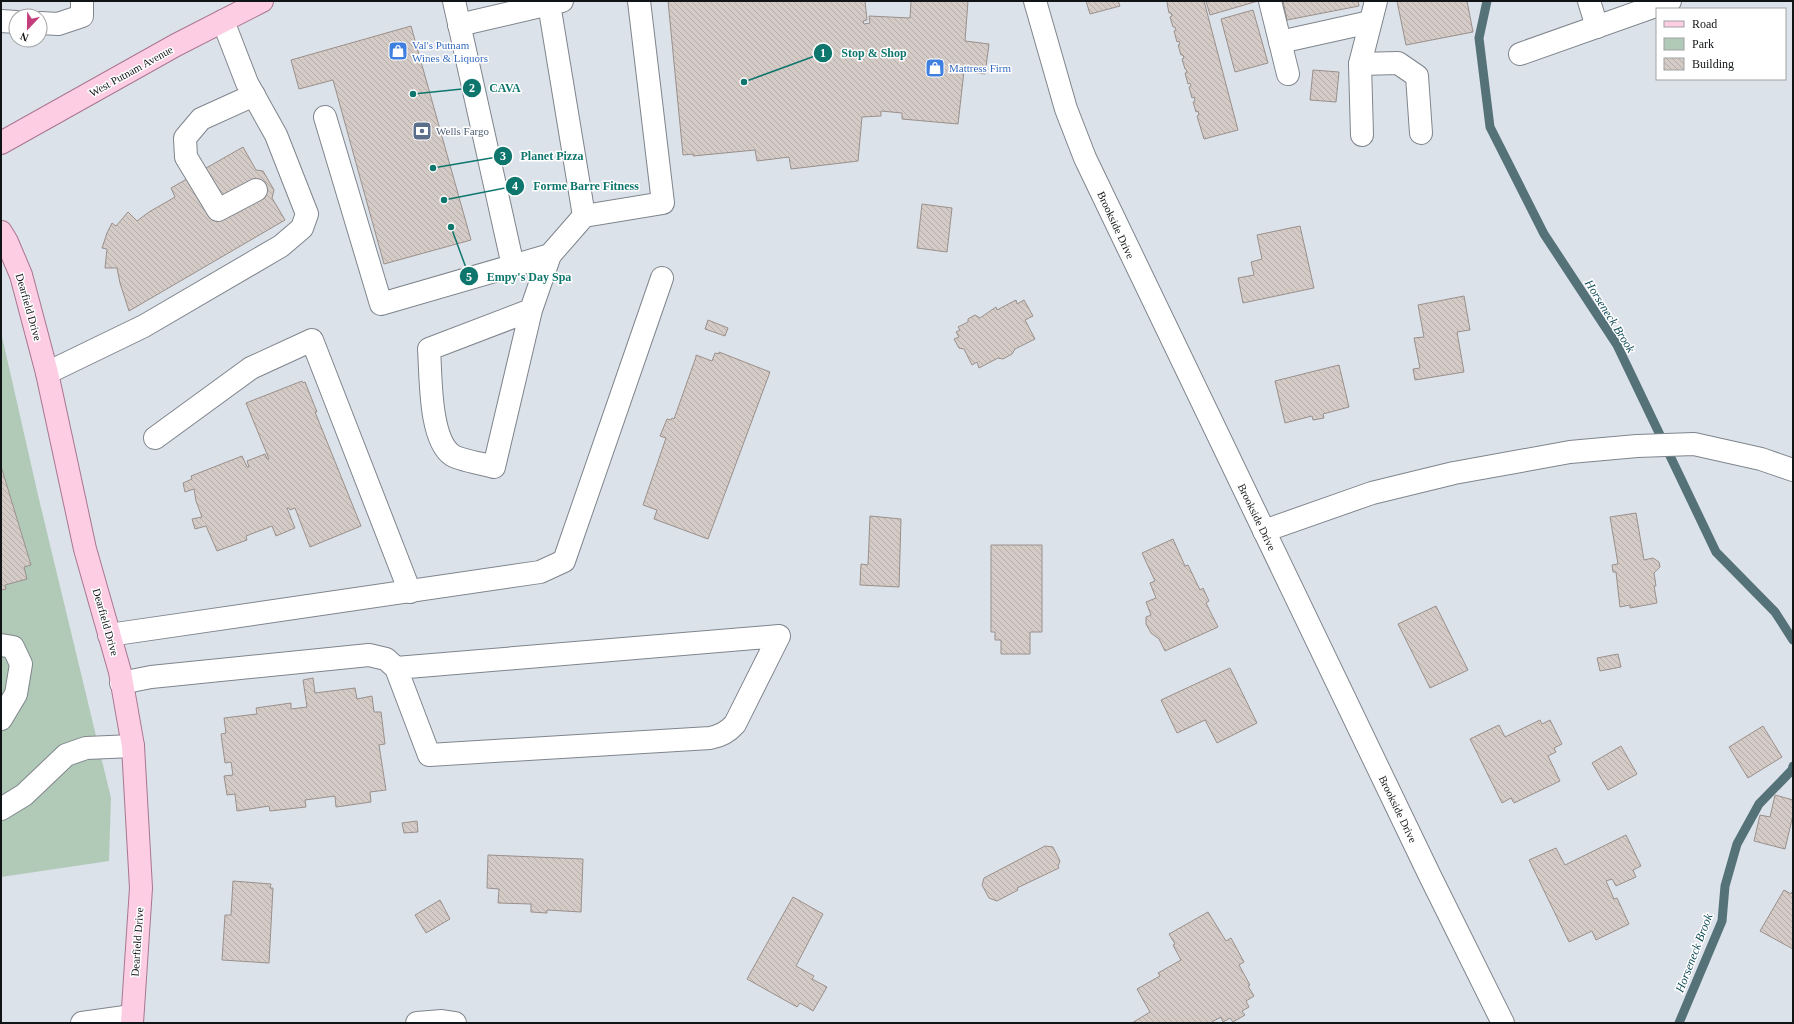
<svg xmlns="http://www.w3.org/2000/svg" width="1794" height="1024" font-family="'Times New Roman',serif">
<style>
.green{fill:#b1cab8}
.lines{fill:none;stroke-linecap:round;stroke-linejoin:round}
.stream{stroke:#557279;stroke-width:9}
.building{fill:url(#building-back-hatch);stroke:#9a908c}
.minor-casing{stroke:#7f858c;stroke-width:24}
.major-casing{stroke:#a97690;stroke-width:24}
.minor{stroke:#fff;stroke-width:22}
.major{stroke:#fdcde4;stroke-width:22}
.labels{text-anchor:middle;stroke-width:3;stroke-linejoin:round;paint-order:stroke}
.shop-label{font-size:11px;fill:#366cbe;stroke:#fff;text-anchor:start}
.street-label{font-size:11px;fill:#111416;stroke:#fff}
.service-label{font-size:11px;fill:#4e5e75;stroke:#fff;text-anchor:start}
.water-label{font-size:12px;font-style:italic;fill:#104b57;stroke:#fff}
.leader{fill:none;stroke:#0f766e;stroke-width:1.5}
.callout-dot{fill:#0f766e;stroke:#fff;stroke-width:1.5}
.mark-label{font-size:12px;text-anchor:middle;font-weight:bold;fill:#fff}
.callout-label{font-size:12px;text-anchor:middle;font-weight:bold;fill:#0f766e;stroke:#fff;stroke-width:3;stroke-linejoin:round;paint-order:stroke}
</style>
<defs>
<pattern id="building-back-hatch" width="6" height="6" patternUnits="userSpaceOnUse"><rect width="6" height="6" fill="#d4cbc6"/><path d="M-1 5l2 2M0 0l6 6M5-1l2 2" fill="none" stroke="#b5ada9"/></pattern>
</defs>
<rect width="100%" height="100%" fill="#dce2ea"/>
<polygon class="green" points="1,332 38,495 111,798 109,861 1,877"/>
<g class="lines">
<g class="stream">
<polyline points="1487,1 1479,38 1490,127 1544,234 1617,345 1716,552 1775,612 1793,640"/>
<polyline points="1679,1023 1722,921 1725,886 1737,844 1759,804 1792,770 1793,766"/>
</g>
</g>
<g class="building">
<polygon points="668,1 865,1 867,20 863,21 864,24 870,23 869,16 910,18 911,1 968,1 965,41 989,44 985,74 964,71 958,124 902,119 902,113 881,111 881,116 862,117 858,161 791,169 789,157 757,161 755,150 693,156 693,154 683,155"/>
<polygon points="1086,1 1118,1 1120,6 1090,14"/>
<polygon points="1168,1 1204,1 1238,130 1204,139 1197,116 1199,115 1198,111 1196,112 1193,102 1195,101 1194,97 1192,98 1189,87 1191,86 1190,83 1188,84 1185,73 1187,73 1186,69 1185,69 1182,59 1184,58 1183,55 1181,55 1178,45 1180,44 1179,41 1177,42 1174,31 1176,30 1175,27 1173,27 1170,17 1172,16 1171,13 1169,13 1167,3"/>
<polygon points="1206,1 1258,1 1210,15"/>
<polygon points="1283,1 1358,1 1359,6 1287,20"/>
<polygon points="1397,1 1467,1 1473,32 1406,45"/>
<polygon points="1253,10 1268,63 1235,72 1221,19"/>
<polygon points="411,26 471,240 384,264 333,80 299,89 291,60"/>
<polygon points="1313,70 1339,72 1336,102 1310,100"/>
<polygon points="243,147 256,170 263,171 274,190 272,198 285,220 129,311 120,283 117,268 105,268 107,249 102,248 107,233 112,223 116,226 128,212 137,221 149,212 175,197 171,188"/>
<polygon points="922,204 952,208 947,252 917,248"/>
<polygon points="1300,226 1314,288 1243,303 1238,278 1254,275 1251,262 1262,259 1257,235"/>
<polygon points="1464,296 1470,330 1457,332 1464,372 1415,380 1413,369 1420,368 1414,338 1424,337 1418,305"/>
<polygon points="1016,300 1017,304 1024,300 1033,316 1025,320 1035,339 1015,349 1012,354 1003,359 998,358 979,368 977,362 972,365 964,349 959,348 954,339 959,337 956,332 960,330 958,327 968,322 968,319 975,315 980,318 996,307 997,310"/>
<polygon points="708,320 728,328 725,336 705,329"/>
<polygon points="719,352 770,372 708,539 654,519 657,510 643,505 666,438 660,436 667,419 671,420 672,418 674,419 696,357 696,355 712,361 715,353 719,354"/>
<polygon points="1339,365 1349,407 1323,414 1324,418 1313,420 1312,416 1285,423 1275,381"/>
<polygon points="302,381 303,383 305,382 317,412 315,412 361,526 310,547 295,508 290,510 289,508 287,508 295,528 276,536 272,526 246,536 247,540 217,551 206,526 195,529 192,519 202,517 196,501 194,489 185,492 183,483 192,479 191,476 242,456 247,467 249,467 247,461 265,454 267,459 269,459 246,403"/>
<polygon points="1,466 31,565 24,567 27,579 5,585 6,589 1,590"/>
<polygon points="1636,513 1644,560 1653,558 1659,562 1660,567 1654,573 1656,586 1654,586 1657,603 1630,608 1630,605 1620,607 1616,572 1613,572 1612,565 1618,564 1610,517"/>
<polygon points="870,516 901,519 899,587 860,585 861,564 868,565"/>
<polygon points="1173,539 1185,566 1188,565 1200,590 1203,588 1209,601 1206,603 1218,627 1165,651 1159,639 1151,633 1146,624 1146,617 1151,615 1146,602 1156,598 1150,583 1155,581 1142,553"/>
<polygon points="991,545 1042,545 1042,632 1030,632 1030,654 1001,654 1001,640 995,640 995,632 991,632"/>
<polygon points="1436,606 1468,670 1430,688 1398,624"/>
<polygon points="1618,654 1621,667 1600,671 1597,658"/>
<polygon points="1230,668 1257,723 1217,743 1205,720 1177,733 1161,700"/>
<polygon points="313,678 315,693 355,688 357,699 372,696 374,712 381,712 385,744 379,745 386,790 370,792 371,802 336,807 335,796 305,800 306,807 270,811 269,806 237,811 235,794 227,795 224,776 233,775 231,762 225,763 221,734 226,733 224,718 257,714 256,708 291,703 291,709 307,707 303,680"/>
<polygon points="1540,720 1542,724 1550,720 1562,744 1554,748 1556,752 1548,756 1560,781 1514,803 1511,798 1502,803 1470,739 1499,725 1505,737"/>
<polygon points="1763,726 1782,757 1748,778 1729,747"/>
<polygon points="1621,746 1637,774 1608,790 1592,763"/>
<polygon points="1775,795 1793,800 1793,815 1785,849 1754,841 1760,815 1770,817"/>
<polygon points="417,821 418,832 404,833 402,823"/>
<polygon points="1626,835 1641,866 1633,870 1636,877 1616,886 1612,879 1606,881 1614,899 1617,898 1629,924 1596,940 1592,931 1569,942 1529,860 1556,848 1565,865"/>
<polygon points="1045,846 1053,847 1060,861 1058,866 1059,868 1017,888 1018,890 997,901 989,898 982,885 984,878"/>
<polygon points="488,855 583,859 581,912 547,910 547,913 531,912 531,904 498,903 499,889 487,888"/>
<polygon points="233,881 271,884 270,888 273,888 269,963 222,960 225,915 231,915"/>
<polygon points="1784,890 1791,894 1793,890 1793,949 1760,931"/>
<polygon points="793,897 823,914 796,966 814,976 812,979 827,987 813,1011 800,1003 797,1007 747,979"/>
<polygon points="440,900 450,919 426,933 415,915"/>
<polygon points="1208,912 1226,941 1231,938 1244,962 1239,965 1250,985 1248,986 1254,996 1246,1001 1249,1007 1242,1011 1245,1015 1233,1022 1230,1018 1223,1022 1221,1017 1210,1023 1132,1023 1150,1012 1137,989 1160,976 1158,973 1181,960 1173,945 1175,944 1169,934"/>
</g>
<g class="lines">
<g class="minor-casing">
<g id="minor">
<polyline points="454,1 513,266"/>
<polyline points="1035,1 1066,109 1085,158 1430,876 1503,1023"/>
<polyline points="1270,1 1288,74"/>
<polyline points="1589,1 1597,27"/>
<polyline points="549,4 584,216"/>
<polyline points="1,21 16,22"/>
<polyline points="40,23 58,24 82,16 82,1"/>
<polyline points="459,25 562,1"/>
<polyline points="1280,42 1370,22"/>
<polyline points="1520,54 1670,1"/>
<polyline points="1360,64 1398,63 1417,76 1421,133"/>
<polyline points="254,95 201,119 185,138 186,157 218,210 256,190"/>
<polyline points="325,117 381,304 550,255"/>
<polyline points="1362,135 1360,64 1376,1"/>
<path d="M531 310 429 349C431 375 429 439 452 455 459 460 484 464 494 467L531 310 550 255 584 216 663 203 639 1"/>
<polyline points="47,373 144,326 281,246 302,228 307,214 276,135 247,83 223,21"/>
<polyline points="155,438 251,368 312,340 410,592"/>
<polyline points="1264,531 1372,493 1454,473 1570,452 1637,446 1694,444 1761,459 1793,470"/>
<polyline points="109,635 540,572 564,561 662,278"/>
<polyline points="1,645 13,647 21,664 16,694 1,719"/>
<path d="M121 683 151 677 369 655 386 659 396 668 429 755 710 738C721 736 728 732 735 724L779 636 396 668"/>
<polyline points="1,809 24,795 66,755 86,748 133,746"/>
<polyline points="82,1023 132,1016"/>
<polyline points="417,1023 442,1021 455,1023"/>
</g>
</g>
<g class="major-casing">
<g id="major">
<polyline points="1,143 176,45 262,1"/>
<polyline points="1,232 7,242 21,275 47,373 85,549 120,672 133,746 141,888 132,1023"/>
</g>
</g>
<use href="#minor" class="minor"/>
<use href="#major" class="major"/>
</g>
<defs>
<g id="shop-square" transform="scale(1)"><rect x="-9" y="-9" width="18" height="18" rx="4" fill="#3f7fe0" stroke="#fff"/><path d="M-5-2.5h2.3a2.7 3.5 0 0 1 5.4 0H5L5.5 6h-11ZM-1.5-2.5h3a1.5 2.3 0 0 0-3 0Z" fill="#fff"/></g>
<g id="bank-square" transform="scale(1)"><rect x="-9" y="-9" width="18" height="18" rx="4" fill="#5c6f8a" stroke="#fff"/><path d="M-6-4H6V4H-6ZM0-2.3a2.3 2.3 0 1 0 0 4.6a2.3 2.3 0 1 0 0-4.6Z" fill="#fff"/></g>
</defs>
<g fill-rule="evenodd">
<use href="#shop-square" x="398" y="51"/>
<use href="#shop-square" x="935" y="68"/>
<use href="#bank-square" x="422" y="131"/>
</g>
<g class="labels">
<g class="shop-label">
<text x="412" y="49">Val's Putnam<tspan x="412" dy="13">Wines &amp; Liquors</tspan></text>
<text x="949" y="72">Mattress Firm</text>
</g>
<g class="street-label">
<text transform="translate(131 71) rotate(-29)" y="4">West Putnam Avenue</text>
<text transform="translate(1116 225) rotate(65)" y="4">Brookside Drive</text>
<text transform="translate(29 307) rotate(74)" y="4">Dearfield Drive</text>
<text transform="translate(1257 517) rotate(64)" y="4">Brookside Drive</text>
<text transform="translate(106 622) rotate(74)" y="4">Dearfield Drive</text>
<text transform="translate(1398 809) rotate(64)" y="4">Brookside Drive</text>
<text transform="translate(137 942) rotate(-86)" y="4">Dearfield Drive</text>
</g>
<g class="service-label">
<text x="436" y="135">Wells Fargo</text>
</g>
<g class="water-label">
<text transform="translate(1610 316) rotate(58)" y="4">Horseneck Brook</text>
<text transform="translate(1694 953) rotate(-69)" y="4">Horseneck Brook</text>
</g>
</g>
<path class="leader" d="M744 82L823 53M413 94L472 88M433 168L503 156M444 200L515 186M451 227L469 276"/>
<g class="callout-dot">
<circle cx="744" cy="82" r="4"/>
<circle cx="413" cy="94" r="4"/>
<circle cx="433" cy="168" r="4"/>
<circle cx="444" cy="200" r="4"/>
<circle cx="451" cy="227" r="4"/>
<circle cx="823" cy="53" r="10"/>
<circle cx="472" cy="88" r="10"/>
<circle cx="503" cy="156" r="10"/>
<circle cx="515" cy="186" r="10"/>
<circle cx="469" cy="276" r="10"/>
</g>
<g class="mark-label">
<text x="823" y="57">1</text>
<text x="472" y="92">2</text>
<text x="503" y="160">3</text>
<text x="515" y="190">4</text>
<text x="469" y="281">5</text>
</g>
<g class="callout-label">
<text x="874" y="57">Stop &amp; Shop</text>
<text x="505" y="92">CAVA</text>
<text x="552" y="160">Planet Pizza</text>
<text x="586" y="190">Forme Barre Fitness</text>
<text x="529" y="281">Empy's Day Spa</text>
</g>
<rect width="1794" height="1024" fill="none" stroke="#111416" stroke-width="4"/>
<rect x="1656" y="8" width="130" height="72" fill="#ffffff" stroke="#a0a1a2"/>
<rect x="1664" y="21" width="20" height="6" fill="#fdcde4" stroke="#a0a1a2"/>
<text x="1692" y="28" font-size="12" fill="#111416">Road</text>
<rect x="1664" y="38" width="20" height="12" fill="#b1cab8" stroke="#a0a1a2"/>
<text x="1692" y="48" font-size="12" fill="#111416">Park</text>
<rect x="1664" y="58" width="20" height="12" fill="url(#building-back-hatch)" stroke="#a0a1a2"/>
<text x="1692" y="68" font-size="12" fill="#111416">Building</text>
<g transform="translate(28 28) rotate(202)"><circle r="19" fill="#ffffff" stroke="#a0a1a2"/>
<path d="M0-3L7 15L0 10L-7 15Z" fill="#c43d7d"/>
<text y="-6" font-size="11" font-weight="bold" text-anchor="middle" fill="#111416">N</text>
</g>
</svg>
